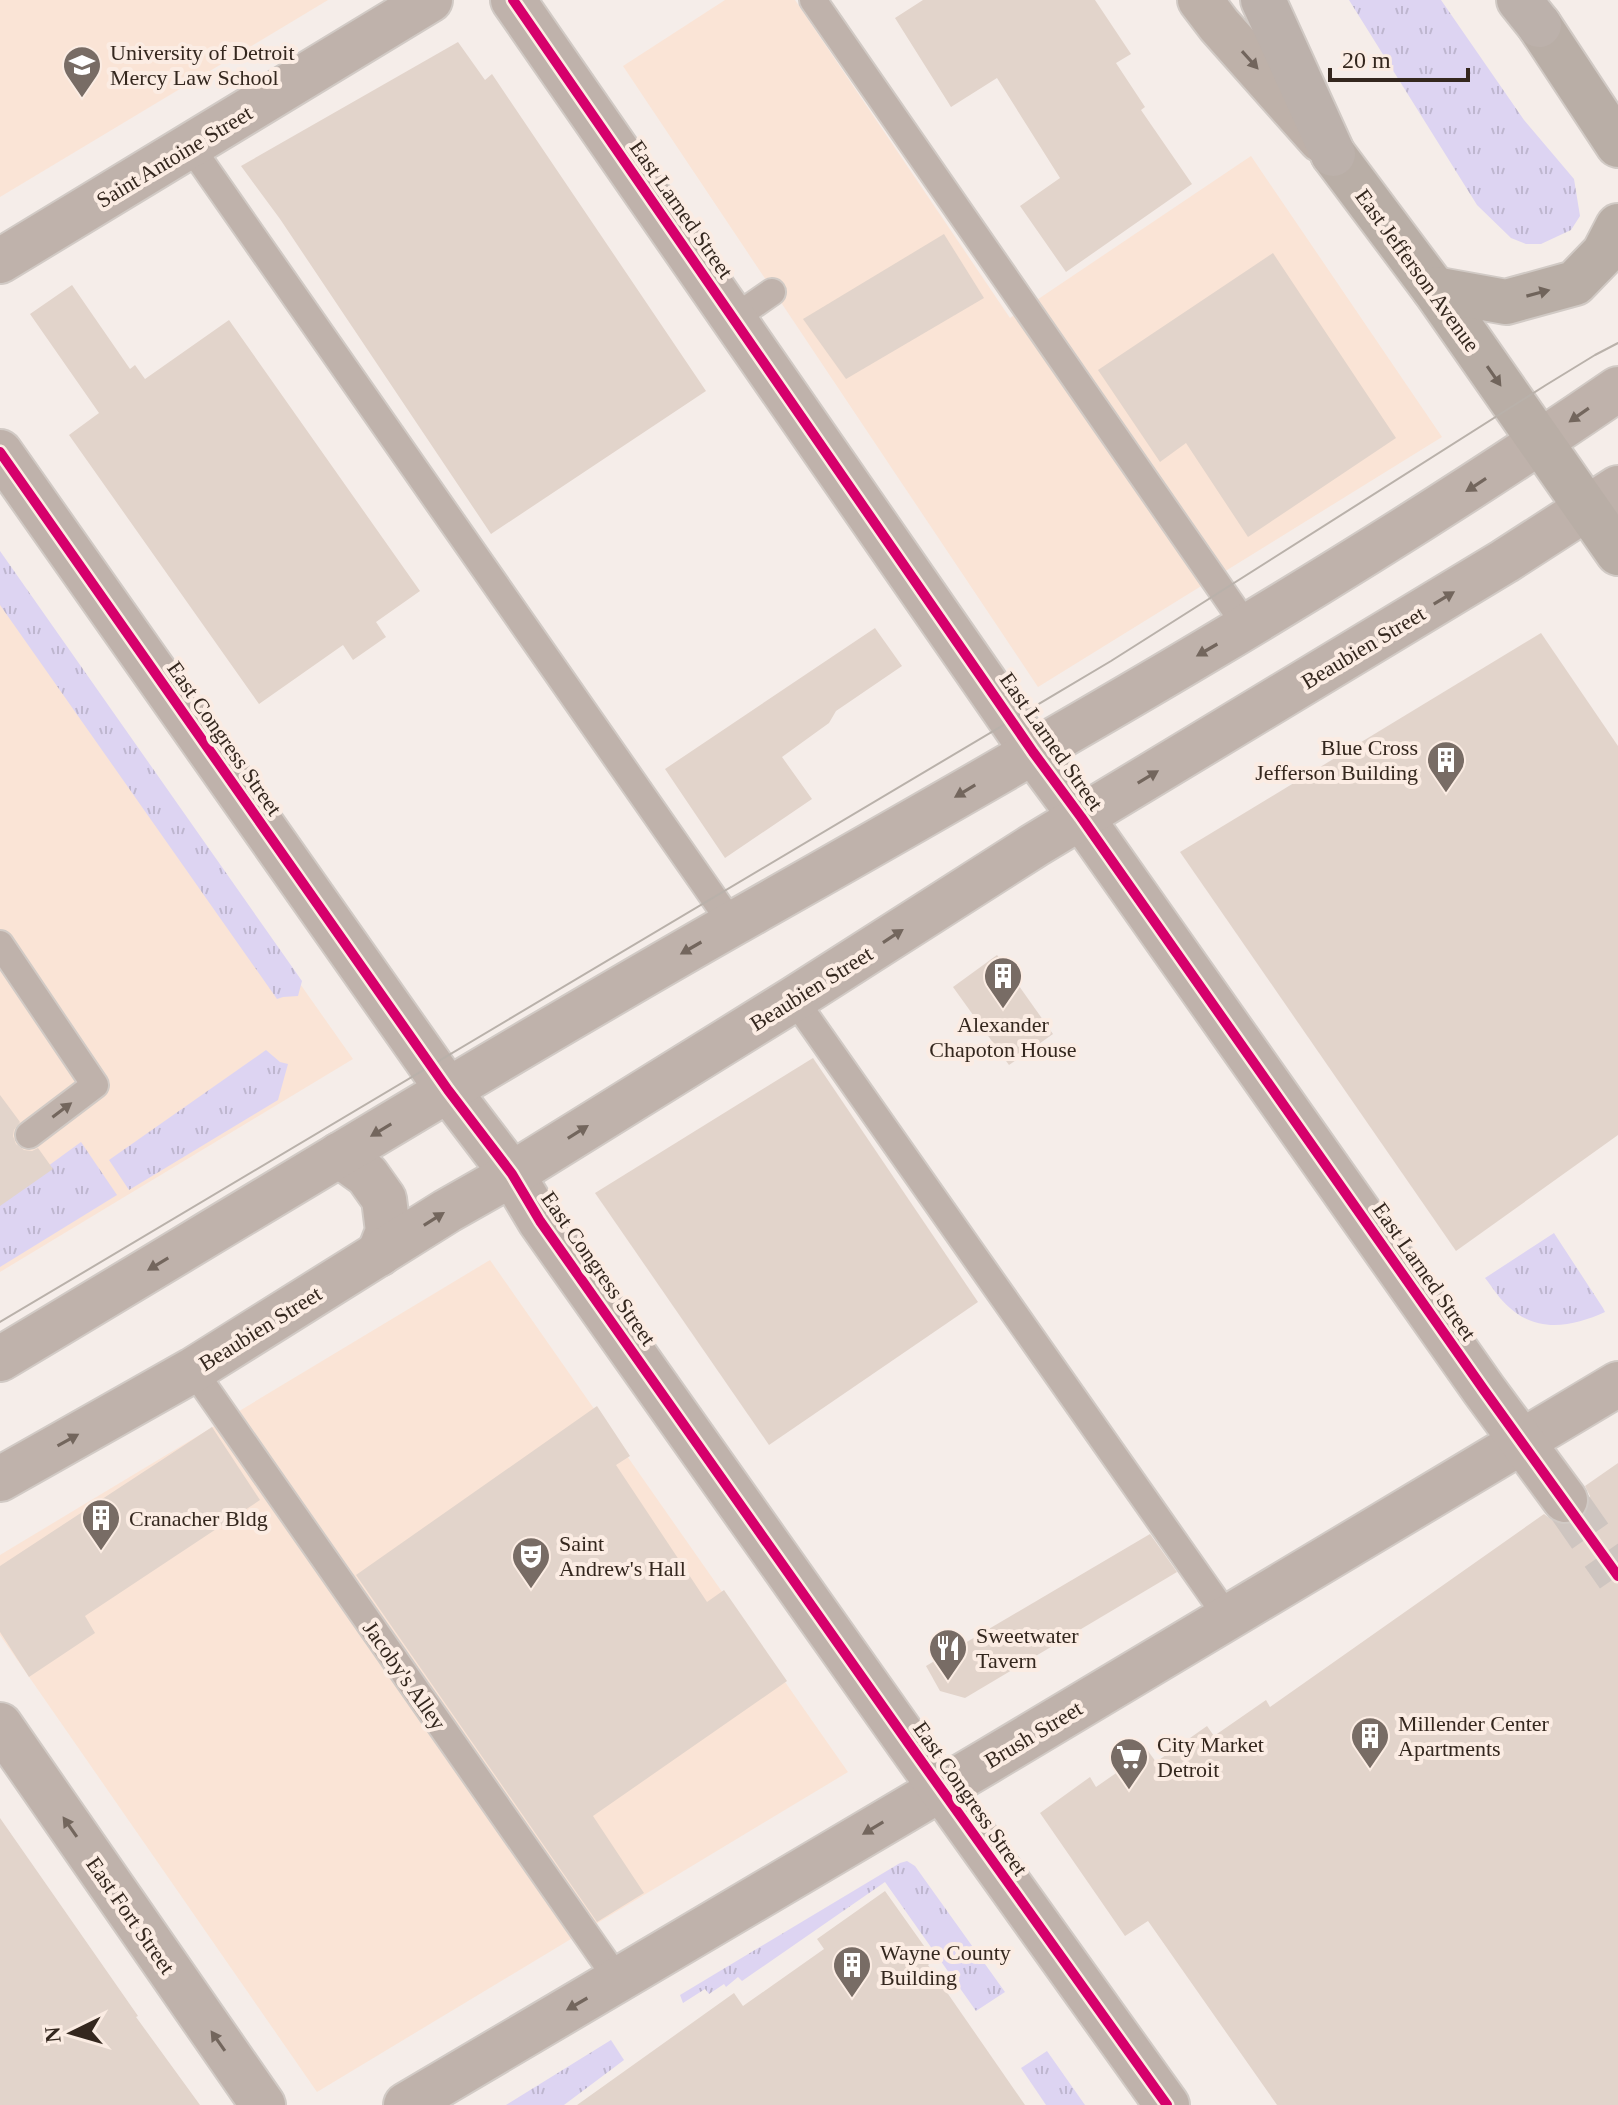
<svg xmlns="http://www.w3.org/2000/svg" width="1618" height="2105" font-family="Georgia,serif">
<style>
.built{fill:#fae4d6}
.grass{fill:url(#grass-tufts)}
.building{fill:#e2d4cb}
.lines{fill:none;stroke-linecap:round;stroke-linejoin:round}
.tertiary-tunnel{stroke:#cec5c0;stroke-width:44;stroke-dasharray:44 22;stroke-linecap:butt}
.service-casing{stroke:#d1cac5;stroke-width:30}
.minor-casing{stroke:#d1cac5;stroke-width:48}
.tertiary-casing{stroke:#d1cac5;stroke-width:48}
.secondary-casing{stroke:#d1cac5;stroke-width:48}
.trunk-casing{stroke:#d1cac5;stroke-width:48}
.motorway-casing{stroke:#d1cac5;stroke-width:48}
.service{stroke:#bfb2ab;stroke-width:26}
.minor{stroke:#bfb2ab;stroke-width:44}
.tertiary{stroke:#bfb2ab;stroke-width:44}
.secondary{stroke:#beb1a9;stroke-width:44}
.trunk{stroke:#b9aea6;stroke-width:44}
.motorway{stroke:#bcb1ab;stroke-width:44}
.tram{stroke:#b9b1aa;stroke-width:2}
.cycleway-casing{stroke:#fbece3;stroke-width:15}
.cycleway{stroke:#d6006c;stroke-width:10}
.oneway{fill:#72655d}
.oneway2{fill:#70645b}
.oneway3{fill:#73665d}
.labels{text-anchor:middle;stroke-width:8;stroke-linejoin:round;paint-order:stroke}
.poi-label{font-size:22px;fill:#34271e;stroke:#fbece3;text-anchor:start}
.street-label{font-size:22px;fill:#34271e;stroke:#fbece3}
</style>
<defs>
<pattern id="grass-tufts" width="24" height="20" patternUnits="userSpaceOnUse" patternTransform="scale(2)"><rect width="24" height="20" fill="#ddd4f2"/><path d="M3 7l-1-3M5 7V3M7 7l1-3M15 17l-1-3M17 17v-4M19 17l1-3" fill="none" stroke="#beb6cf"/></pattern>
</defs>
<rect width="100%" height="100%" fill="#f5ede9"/>
<g class="built">
<polygon points="0,0 328,0 0,197"/>
<polygon points="725,0 795,0 1010,318 1251,156 1442,437 1038,687 623,66"/>
<polygon points="0,558 353,1059 0,1272"/>
<polygon points="490,1260 848,1772 317,2092 0,1635 0,1555"/>
</g>
<g class="grass">
<polygon points="1349,0 1441,0 1524,120 1574,179 1580,216 1571,230 1541,244 1526,244 1511,238 1477,205"/>
<polygon points="0,551 302,981 298,996 283,997 277,999 0,605"/>
<polygon points="266,1050 280,1062 288,1064 278,1100 129,1190 109,1160"/>
<polygon points="81,1142 117,1195 0,1267 0,1201"/>
<path d="M1554 1233 1603 1308 1605 1312C1574 1326 1539 1334 1510 1308 1500 1300 1493 1288 1485 1278Z"/>
<polygon points="907,1861 915,1866 1005,1992 976,2011 885,1882 742,1981 738,1977 726,1987 724,1984 709,1994 705,1989 683,2003 680,1995 900,1863"/>
<polygon points="611,2040 624,2060 564,2105 506,2105"/>
<polygon points="1047,2051 1085,2105 1046,2105 1021,2068"/>
</g>
<g class="building">
<polygon points="923,0 1095,0 1131,54 1116,63 1145,107 1141,110 1192,184 1066,272 1020,206 1060,178 997,78 951,107 895,18"/>
<polygon points="458,42 485,80 492,74 706,391 491,534 280,219 241,166"/>
<polygon points="944,234 984,298 846,379 803,319"/>
<polygon points="1273,253 1396,438 1248,537 1186,443 1160,462 1098,370"/>
<polygon points="72,285 130,369 135,365 145,379 229,320 420,591 376,622 386,637 353,660 343,645 259,704 69,435 99,413 30,314"/>
<polygon points="875,628 902,666 836,711 829,723 782,757 812,799 725,858 665,769"/>
<polygon points="1541,633 1618,746 1618,1135 1456,1251 1180,852"/>
<polygon points="997,955 1053,1034 1009,1065 953,987"/>
<polygon points="813,1058 978,1302 769,1445 595,1193"/>
<polygon points="0,1095 20,1122 14,1130 13,1136 16,1144 24,1150 32,1151 38,1148 53,1169 0,1206"/>
<polygon points="597,1406 630,1456 616,1465 707,1602 724,1590 787,1681 593,1816 644,1893 597,1922 356,1575"/>
<polygon points="212,1427 260,1500 85,1616 95,1633 29,1677 0,1632 0,1566"/>
<polygon points="1618,1463 1618,2105 1277,2105 1148,1921 1125,1936 1040,1813 1090,1777 1096,1787 1148,1751 1156,1762 1207,1726 1214,1736 1266,1700 1270,1707 1544,1514 1556,1523 1567,1525 1579,1520 1588,1509 1590,1496 1585,1486"/>
<polygon points="1150,1534 1177,1572 965,1698 940,1691 926,1666"/>
<polygon points="0,1818 138,2016 136,2017 200,2105 0,2105"/>
<polygon points="885,1891 934,1960 928,1965 1025,2105 577,2105 734,1993 743,2006 824,1949 817,1939"/>
</g>
<g class="lines">
<polyline class="tertiary-tunnel" points="1565,1500 1618,1576"/>
<g class="service-casing">
<g id="service">
<polyline points="813,0 1247,627"/>
<polyline points="190,146 732,924"/>
<polyline points="733,319 772,292"/>
<polyline points="0,944 95,1085 29,1135"/>
<polyline points="794,999 1228,1618"/>
<polyline points="193,1370 618,1980"/>
</g>
</g>
<g class="minor-casing">
<g id="minor">
<polyline points="0,261 430,0"/>
<polyline points="0,1725 263,2105"/>
<polyline points="406,2105 988,1761 1618,1384"/>
</g>
</g>
<g class="tertiary-casing">
<g id="tertiary">
<polyline points="513,0 1033,752 1081,817 1484,1390 1565,1500"/>
<polyline points="0,452 448,1090 512,1174 540,1221 909,1744 1167,2105"/>
<polyline points="339,1155 367,1175 384,1199 388,1231 379,1254"/>
<path d="M0 1359C244 1213 487 1064 734 923 1033 753 1334 584 1618 389"/>
<polyline points="0,1479 193,1370 447,1211 512,1174 794,999 1035,845 1505,561 1618,488"/>
</g>
</g>
<g class="secondary-casing">
<polyline id="secondary" points="1200,0 1219,25 1321,140"/>
</g>
<g class="trunk-casing">
<g id="trunk">
<polyline points="1539,25 1618,145"/>
<polyline points="1333,154 1434,289 1618,553"/>
<polyline points="1434,289 1506,302 1575,283 1604,253 1618,226"/>
</g>
</g>
<g class="motorway-casing">
<g id="motorway">
<polyline points="1263,0 1333,154"/>
<polyline points="1519,0 1539,25"/>
</g>
</g>
<use href="#service" class="service"/>
<use href="#minor" class="minor"/>
<use href="#tertiary" class="tertiary"/>
<use href="#secondary" class="secondary"/>
<use href="#trunk" class="trunk"/>
<use href="#motorway" class="motorway"/>
<polyline class="tram" points="0,1322 1111,661 1546,385 1595,355 1618,343"/>
<g class="cycleway-casing">
<g id="cycleway">
<polyline points="513,0 1033,752 1081,817 1484,1390 1618,1576"/>
<polyline points="0,452 448,1090 512,1174 540,1221 909,1744 1167,2105"/>
</g>
</g>
<use href="#cycleway" class="cycleway"/>
</g>
<defs><path id="oneway-solid" d="M-6-.8H1V-3.2L6.5 0L1 3.2V.8H-6Z" transform="scale(2)"/></defs>
<use class="oneway" href="#oneway-solid" transform="translate(1250 60) rotate(48)"/>
<g class="oneway2">
<use href="#oneway-solid" transform="translate(1538 293) rotate(-15)"/>
<use href="#oneway-solid" transform="translate(1494 376) rotate(55)"/>
</g>
<g class="oneway3">
<use href="#oneway-solid" transform="translate(1579 415) rotate(145)"/>
<use href="#oneway-solid" transform="translate(1476 485) rotate(147)"/>
<use href="#oneway-solid" transform="translate(1444 598) rotate(-31)"/>
<use href="#oneway-solid" transform="translate(1207 650) rotate(150)"/>
<use href="#oneway-solid" transform="translate(1148 777) rotate(-31)"/>
<use href="#oneway-solid" transform="translate(965 791) rotate(149)"/>
<use href="#oneway-solid" transform="translate(893 936) rotate(-33)"/>
<use href="#oneway-solid" transform="translate(691 948) rotate(150)"/>
<use href="#oneway-solid" transform="translate(62 1110) rotate(-37)"/>
<use href="#oneway-solid" transform="translate(381 1130) rotate(149)"/>
<use href="#oneway-solid" transform="translate(578 1132) rotate(-32)"/>
<use href="#oneway-solid" transform="translate(434 1219) rotate(-32)"/>
<use href="#oneway-solid" transform="translate(158 1264) rotate(149)"/>
<use href="#oneway-solid" transform="translate(68 1440) rotate(-29)"/>
<use href="#oneway-solid" transform="translate(70 1827) rotate(-125)"/>
<use href="#oneway-solid" transform="translate(873 1828) rotate(149)"/>
<use href="#oneway-solid" transform="translate(577 2004) rotate(150)"/>
<use href="#oneway-solid" transform="translate(218 2041) rotate(-125)"/>
</g>
<defs>
<g id="university-pin" transform="scale(2)"><path d="M0 17L-7.5 6A9.5 9.5 0 1 1 7.5 6Z" fill="#786c65" stroke="#fbece3"/><path d="M0-5L7-2L0 1L-7-2ZM-4 1L0 2.5L4 1V4Q0 6-4 4Z" fill="#fff"/></g>
<g id="building-pin" transform="scale(2)"><path d="M0 17L-7.5 6A9.5 9.5 0 1 1 7.5 6Z" fill="#786c65" stroke="#fbece3"/><path d="M-4-6H4V6H1V3H-1V6H-4ZM-2.5-4.3h1.7v1.8h-1.7ZM.8-4.3h1.7v1.8H.8ZM-2.5-1h1.7V.8h-1.7ZM.8-1h1.7V.8H.8Z" fill="#fff"/></g>
<g id="theatre-pin" transform="scale(2)"><path d="M0 17L-7.5 6A9.5 9.5 0 1 1 7.5 6Z" fill="#786c65" stroke="#fbece3"/><path d="M-5-5.5Q0-4 5-5.5V0Q5 5 0 6Q-5 5-5 0ZM-3.3-2.5H-1v1.5H-3.3ZM1-2.5H3.3v1.5H1ZM-2.8 1Q0 5.5 2.8 1Z" fill="#fff"/></g>
<g id="restaurant-pin" transform="scale(2)"><path d="M0 17L-7.5 6A9.5 9.5 0 1 1 7.5 6Z" fill="#786c65" stroke="#fbece3"/><path d="M-5-6h1v4h1v-4h1v4h1v-4h1v5L-1.5 .5V6h-2V.5L-5-1ZM5-6V6H3V1.5H1.5Q1.5-4 5-6Z" fill="#fff"/></g>
<g id="supermarket-pin" transform="scale(2)"><path d="M0 17L-7.5 6A9.5 9.5 0 1 1 7.5 6Z" fill="#786c65" stroke="#fbece3"/><path d="M-6-5.5h2.5l.6 2H6L4.5 2H-2.5L-4.4-4H-6ZM-1.5 3.2a1.3 1.3 0 1 0 .1 0ZM3 3.2a1.3 1.3 0 1 0 .1 0Z" fill="#fff"/></g>
</defs>
<g fill-rule="evenodd">
<use href="#university-pin" x="82" y="65"/>
<use href="#building-pin" x="1446" y="760"/>
<use href="#building-pin" x="1003" y="976"/>
<use href="#building-pin" x="101" y="1518"/>
<use href="#theatre-pin" x="531" y="1556"/>
<use href="#restaurant-pin" x="948" y="1648"/>
<use href="#building-pin" x="1370" y="1736"/>
<use href="#supermarket-pin" x="1129" y="1757"/>
<use href="#building-pin" x="852" y="1965"/>
</g>
<g class="labels">
<g class="poi-label">
<text x="110" y="60">University of Detroit<tspan x="110" dy="25">Mercy Law School</tspan></text>
<text x="1418" y="755" text-anchor="end">Blue Cross<tspan x="1418" dy="25">Jefferson Building</tspan></text>
<text x="1003" y="1032" text-anchor="middle">Alexander<tspan x="1003" dy="25">Chapoton House</tspan></text>
<text x="129" y="1526">Cranacher Bldg</text>
<text x="559" y="1551">Saint<tspan x="559" dy="25">Andrew's Hall</tspan></text>
<text x="976" y="1643">Sweetwater<tspan x="976" dy="25">Tavern</tspan></text>
<text x="1398" y="1731">Millender Center<tspan x="1398" dy="25">Apartments</tspan></text>
<text x="1157" y="1752">City Market<tspan x="1157" dy="25">Detroit</tspan></text>
<text x="880" y="1960">Wayne County<tspan x="880" dy="25">Building</tspan></text>
</g>
<g class="street-label">
<text transform="translate(174 156) rotate(-31)" y="8">Saint Antoine Street</text>
<text transform="translate(682 209) rotate(55)" y="8">East Larned Street</text>
<text transform="translate(1418 270) rotate(54)" y="8">East Jefferson Avenue</text>
<text transform="translate(1363 647) rotate(-31)" y="8">Beaubien Street</text>
<text transform="translate(225 738) rotate(55)" y="8">East Congress Street</text>
<text transform="translate(1052 741) rotate(55)" y="8">East Larned Street</text>
<text transform="translate(811 988) rotate(-32)" y="8">Beaubien Street</text>
<text transform="translate(599 1268) rotate(55)" y="8">East Congress Street</text>
<text transform="translate(1425 1271) rotate(55)" y="8">East Larned Street</text>
<text transform="translate(260 1328) rotate(-32)" y="8">Beaubien Street</text>
<text transform="translate(405 1675) rotate(55)" y="8">Jacoby's Alley</text>
<text transform="translate(1033 1734) rotate(-31)" y="8">Brush Street</text>
<text transform="translate(971 1798) rotate(55)" y="8">East Congress Street</text>
<text transform="translate(131 1915) rotate(55)" y="8">East Fort Street</text>
</g>
</g>
<g transform="translate(72 2033) rotate(265)" stroke="#fbece3" stroke-width="6" paint-order="stroke">
<path d="M0-6L14 30L0 20L-14 30Z" fill="#34271e"/>
<text y="-12" font-size="22" font-weight="bold" text-anchor="middle" fill="#34271e">N</text>
</g>
<path d="M1330 68v12h138v-12" fill="none" stroke="#34271e" stroke-width="4"/>
<text x="1342" y="68" font-size="24" fill="#34271e" stroke="#fbece3" stroke-width="6" paint-order="stroke">20 m</text>
</svg>
